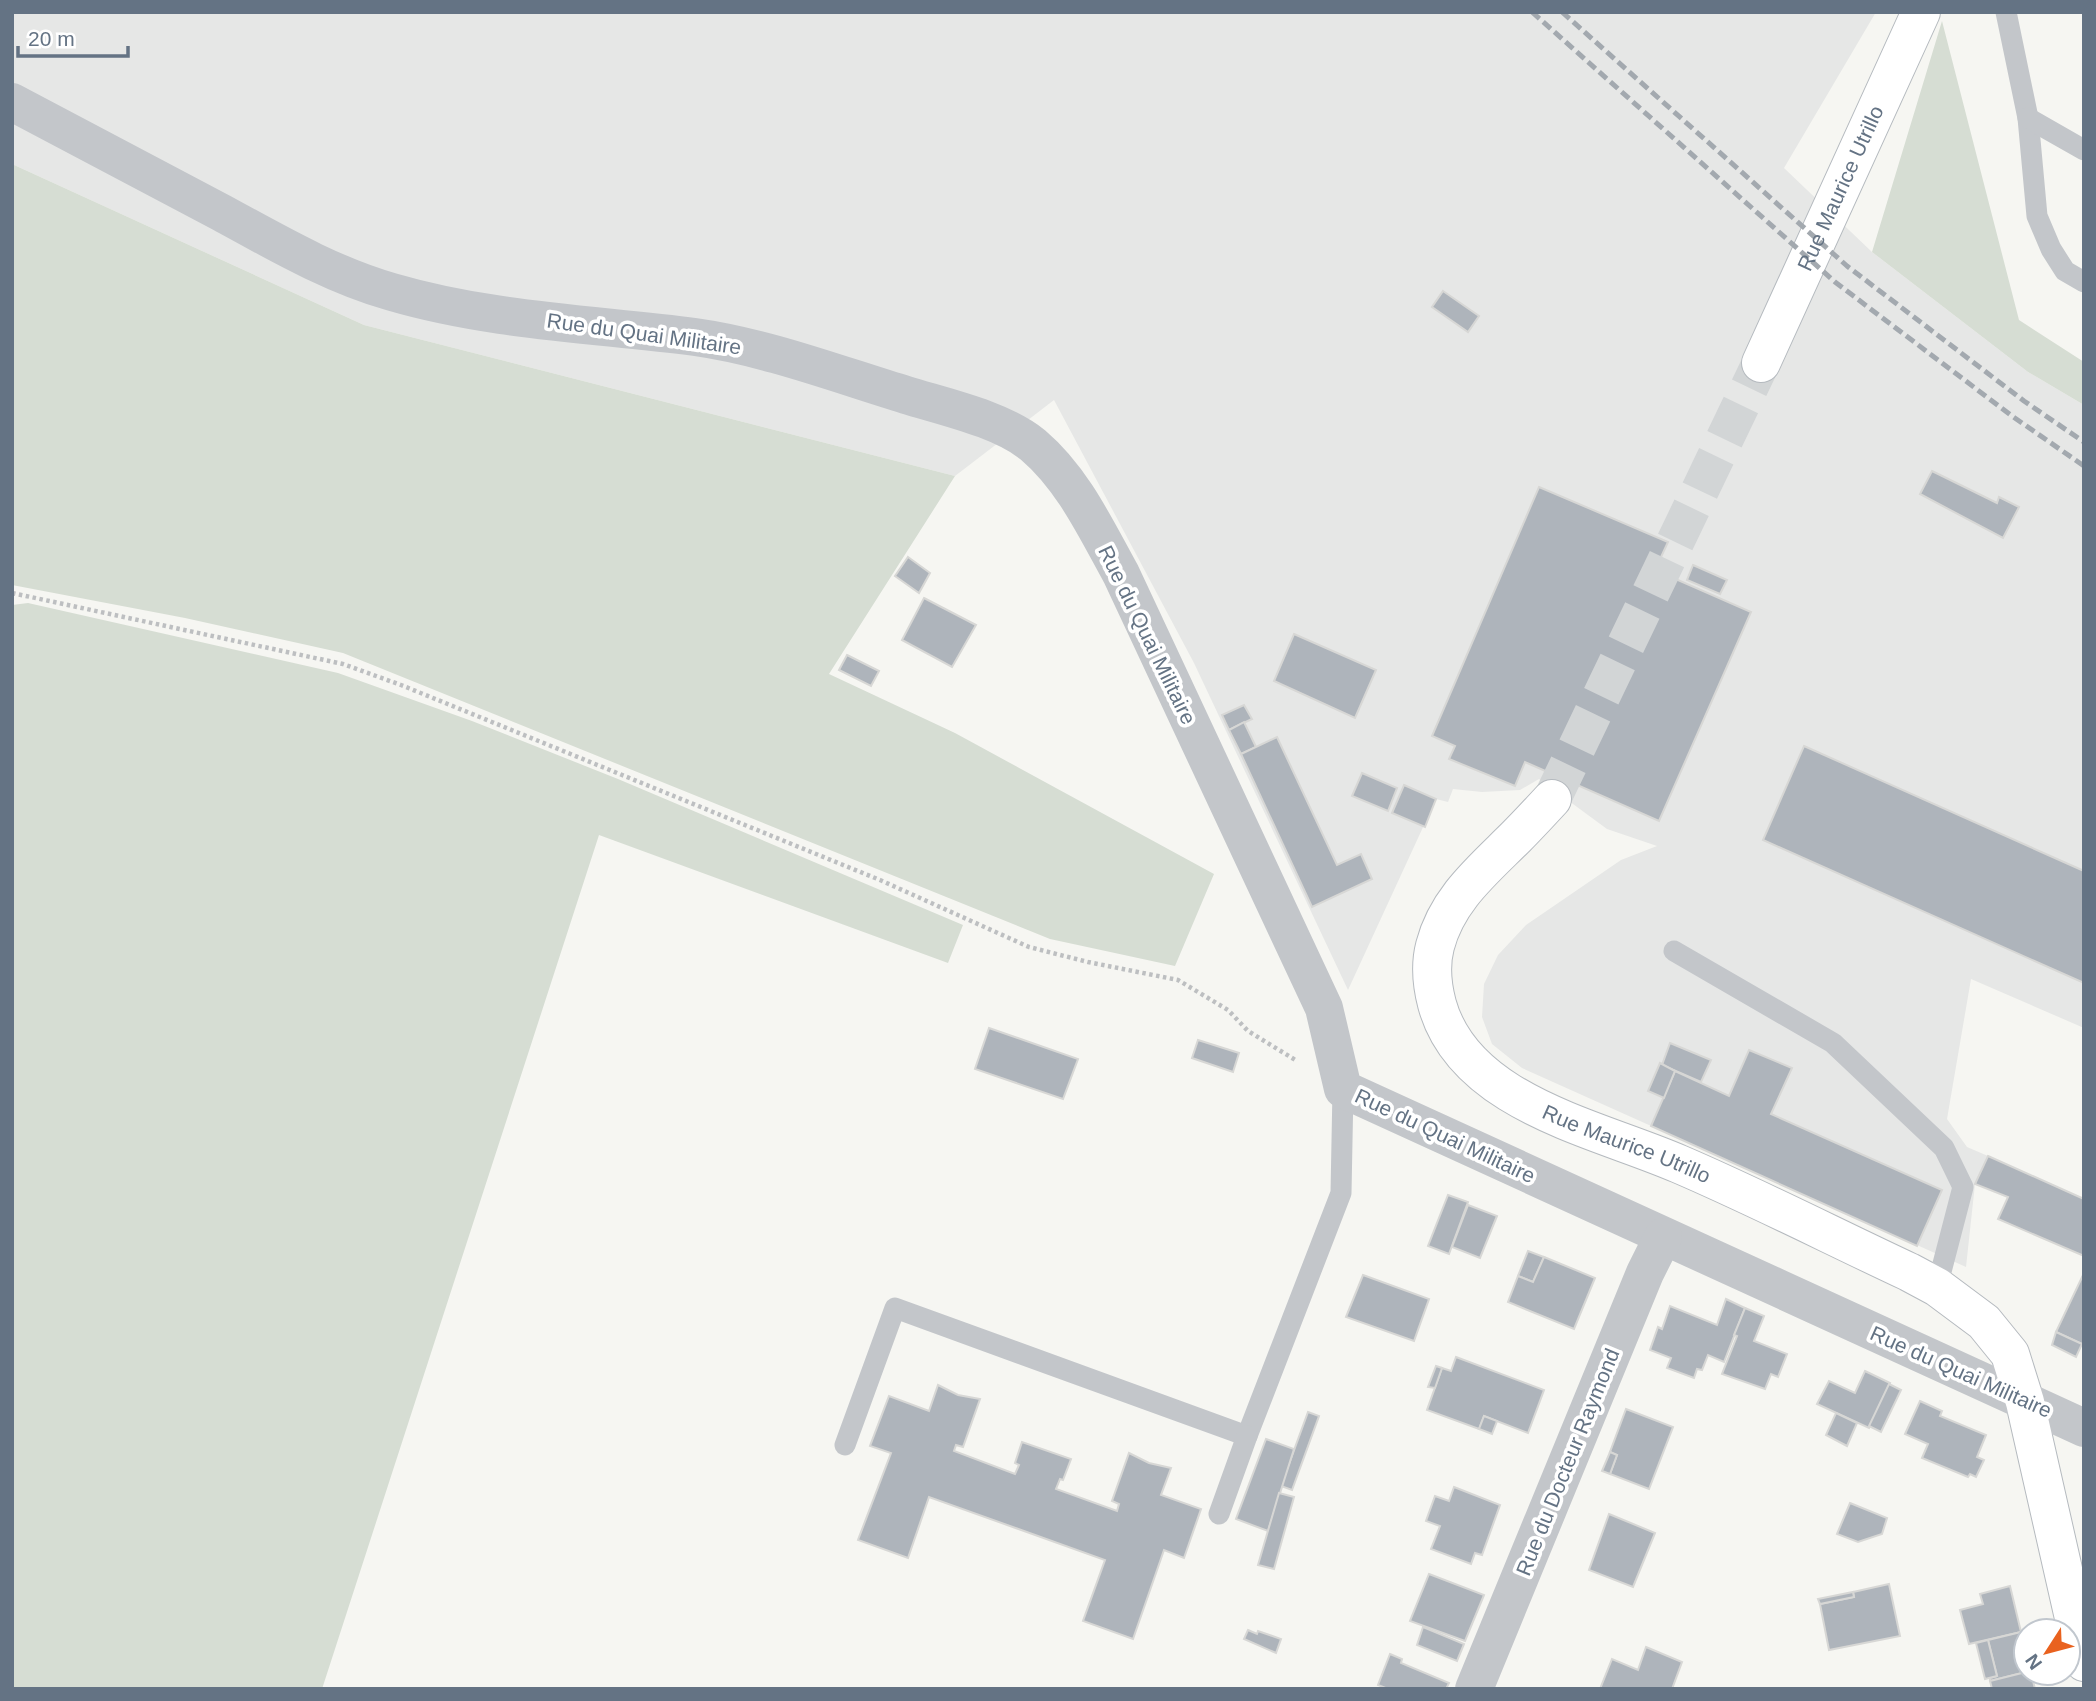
<svg xmlns="http://www.w3.org/2000/svg" width="2096" height="1701" font-family="Arial,sans-serif">
<style>
.built{fill:#e6e7e6}
.green{fill:#d6ddd3}
.building{fill:#aeb4bb;stroke:#d7d7d5;stroke-width:2}
.lines{fill:none;stroke-linecap:round;stroke-linejoin:round}
.secondary-tunnel{stroke:#d2d5d6;stroke-width:38;stroke-dasharray:38 19;stroke-linecap:butt}
.secondary-casing{stroke:#b5babf;stroke-width:40}
.path{stroke:#bdbfc1;stroke-width:4.5;stroke-dasharray:3.5 3.5;stroke-linecap:butt}
.lane{stroke:#c3c6ca;stroke-width:21}
.street{stroke:#c3c6ca;stroke-width:38}
.secondary{stroke:#fff;stroke-width:38}
.rail{stroke:#a3a9af;stroke-width:5;stroke-dasharray:10 5;stroke-linecap:butt}
.labels{text-anchor:middle;stroke-width:7;stroke-linejoin:round;paint-order:stroke}
.street-label{font-size:21px;fill:#647384;stroke:#fff}
</style>
<rect width="100%" height="100%" fill="#f6f6f2"/>
<polygon class="built" points="12,12 1876,12 1784,168 1872,252 2028,372 2084,405 2084,1028 1971,979 1947,1119 1967,1147 1988,1156 1975,1184 1966,1267 1522,1068 1492,1044 1482,1017 1484,984 1498,955 1526,925 1621,860 1657,846 1607,829 1539,779 1520,790 1482,792 1453,789 1448,802 1436,799 1348,990 1194,663 1054,400 955,476 364,325 12,164"/>
<g class="green">
<polygon points="1942,21 2019,320 2084,362 2084,405 2028,372 1872,252"/>
<polygon points="12,164 364,325 955,476 829,674 955,733 1214,874 1175,966 1050,939 343,653 185,618 12,585"/>
<polygon points="28,603 338,673 472,721 618,779 963,925 948,963 599,835 322,1689 12,1689 12,605"/>
</g>
<g class="building">
<polygon points="1443,291 1479,316 1468,332 1432,307"/>
<polygon points="1932,471 1997,503 1999,497 2019,507 2003,538 1920,494"/>
<polygon points="1539,487 1668,542 1655,570 1751,612 1659,821 1525,762 1515,786 1449,759 1455,746 1432,736"/>
<polygon points="908,557 930,573 919,593 895,576"/>
<polygon points="1693,565 1727,580 1720,594 1687,580"/>
<polygon points="924,598 976,625 952,667 902,640"/>
<polygon points="1294,634 1376,670 1355,718 1274,681"/>
<polygon points="847,655 879,671 871,686 839,670"/>
<polygon points="1244,705 1252,719 1229,730 1222,715"/>
<polygon points="1244,722 1256,747 1241,754 1229,730"/>
<polygon points="1277,737 1337,865 1361,854 1372,879 1312,907 1241,754"/>
<polygon points="1804,746 2084,871 2084,983 1763,840"/>
<polygon points="1362,773 1397,788 1388,811 1352,796"/>
<polygon points="1404,785 1436,799 1425,827 1392,813"/>
<polygon points="989,1028 1078,1059 1063,1099 975,1069"/>
<polygon points="1198,1040 1239,1053 1233,1072 1192,1058"/>
<polygon points="1670,1043 1711,1060 1701,1082 1662,1065"/>
<polygon points="1749,1050 1792,1068 1771,1114 1942,1190 1917,1246 1651,1126 1675,1071 1729,1096"/>
<polygon points="1660,1063 1675,1071 1664,1098 1648,1091"/>
<polygon points="1988,1156 2084,1199 2084,1256 1998,1219 2008,1197 1975,1184"/>
<polygon points="1448,1195 1468,1202 1449,1254 1428,1246"/>
<polygon points="1468,1205 1497,1216 1480,1258 1452,1247"/>
<polygon points="1528,1251 1544,1257 1533,1282 1518,1276"/>
<polygon points="1544,1257 1595,1278 1574,1329 1508,1302 1518,1276 1533,1282"/>
<polygon points="2084,1273 2084,1342 2082,1344 2056,1332"/>
<polygon points="1363,1275 1429,1299 1414,1341 1346,1317"/>
<polygon points="1726,1299 1745,1308 1724,1362 1708,1355 1702,1370 1697,1369 1694,1378 1667,1368 1671,1358 1650,1350 1658,1327 1662,1329 1670,1306 1717,1325"/>
<polygon points="1745,1308 1764,1316 1754,1341 1787,1354 1778,1377 1771,1374 1765,1389 1722,1374 1737,1336 1734,1335"/>
<polygon points="2056,1332 2082,1344 2076,1357 2052,1345"/>
<polygon points="1456,1357 1544,1390 1528,1433 1484,1416 1479,1429 1427,1410 1442,1368 1451,1371"/>
<polygon points="1436,1366 1442,1368 1435,1388 1428,1387"/>
<polygon points="1865,1371 1890,1383 1869,1428 1817,1404 1829,1381 1855,1393"/>
<polygon points="1889,1384 1901,1390 1881,1432 1869,1426"/>
<polygon points="938,1385 958,1395 980,1399 963,1447 956,1445 954,1451 1015,1474 1019,1465 1015,1463 1022,1442 1071,1459 1063,1480 1060,1479 1056,1489 1117,1511 1119,1504 1112,1501 1129,1453 1149,1463 1171,1468 1161,1495 1201,1509 1184,1558 1164,1550 1133,1639 1083,1621 1105,1560 929,1497 908,1558 858,1540 891,1453 870,1446 889,1396 929,1411"/>
<polygon points="1920,1401 1942,1411 1940,1416 1986,1435 1977,1457 1984,1460 1976,1477 1970,1474 1968,1477 1922,1458 1928,1444 1905,1434"/>
<polygon points="1626,1409 1673,1427 1649,1489 1610,1474 1617,1455 1610,1452"/>
<polygon points="1308,1412 1319,1416 1292,1490 1281,1486"/>
<polygon points="1836,1413 1857,1423 1847,1446 1826,1435"/>
<polygon points="1484,1416 1497,1421 1492,1434 1479,1429"/>
<polygon points="1266,1439 1294,1449 1268,1531 1236,1519"/>
<polygon points="1610,1452 1617,1455 1610,1474 1602,1471"/>
<polygon points="1454,1487 1500,1505 1482,1555 1475,1553 1471,1564 1431,1549 1440,1526 1426,1521 1435,1496 1449,1501"/>
<polygon points="1279,1493 1294,1497 1274,1569 1258,1565"/>
<polygon points="1850,1503 1887,1518 1882,1534 1858,1542 1837,1534"/>
<polygon points="1609,1514 1655,1533 1633,1587 1589,1570"/>
<polygon points="1429,1574 1484,1595 1465,1641 1410,1621"/>
<polygon points="1889,1584 1900,1636 1829,1650 1820,1604 1854,1597 1853,1592"/>
<polygon points="2010,1586 2021,1632 1969,1644 1960,1610 1983,1604 1980,1594"/>
<polygon points="1853,1592 1854,1597 1820,1604 1818,1599"/>
<polygon points="1423,1627 1464,1644 1457,1661 1417,1645"/>
<polygon points="1248,1630 1257,1634 1258,1631 1281,1639 1276,1653 1244,1639"/>
<polygon points="2021,1632 2026,1652 2026,1672 1990,1681 1990,1678 1997,1676 1988,1640"/>
<polygon points="1988,1640 1997,1676 1985,1679 1976,1643"/>
<polygon points="1646,1647 1682,1662 1672,1689 1600,1689 1612,1659 1638,1670"/>
<polygon points="1390,1654 1402,1659 1401,1663 1449,1683 1446,1689 1388,1689 1378,1685"/>
<polygon points="2026,1672 2031,1673 2035,1689 1992,1689 1990,1681"/>
</g>
<g class="lines">
<polyline class="secondary-tunnel" points="1552,799 1761,363"/>
<g class="secondary-casing">
<g id="secondary">
<path id="s1" d="M1761 363 1921 12"/>
<path id="s2" d="M1552 799C1540 812 1528 825 1516 837 1483 870 1447 899 1435 946 1430 965 1432 985 1437 1004 1464 1103 1596 1128 1679 1164 1756 1197 1832 1236 1909 1272L1937 1287 1984 1322 2010 1354 2025 1402 2084 1662"/>
</g>
</g>
<polyline class="path" points="12,593 343,664 401,685 880,880 1029,947 1088,962 1178,980 1228,1010 1248,1031 1297,1061"/>
<g class="lane">
<polyline points="2006,12 2028,118 2037,216 2051,249 2065,271 2084,282"/>
<polyline points="2028,118 2084,150"/>
<polyline points="1674,951 1833,1043 1944,1148 1963,1187 1937,1287"/>
<polyline points="845,1445 895,1308 1247,1436 1341,1193 1343,1089"/>
<polyline points="1219,1514 1247,1436"/>
</g>
<g class="street">
<path d="M12 102C82 139 152 176 222 213 277 243 332 275 392 292 491 321 594 324 695 337 766 347 837 374 906 395 945 407 1001 419 1033 445 1073 479 1096 529 1121 574L1324 1008 1343 1089 2084 1428"/>
<polyline points="1474,1689 1645,1273 1663,1237"/>
</g>
<use href="#secondary" class="secondary"/>
<g class="rail">
<polyline points="1532,12 1835,282 2012,416 2084,466"/>
<polyline points="1562,12 1847,266 2024,401 2084,442"/>
</g>
</g>
<g class="labels">
<g class="street-label">
<text dy="7" stroke="none"><textPath href="#s1" startOffset="192">Rue Maurice Utrillo</textPath></text>
<text transform="translate(644 334) rotate(8)" y="7">Rue du Quai Militaire</text>
<text transform="translate(1147 635) rotate(64)" y="7">Rue du Quai Militaire</text>
<text transform="translate(1445 1136) rotate(25)" y="7">Rue du Quai Militaire</text>
<text dy="7" stroke="none"><textPath href="#s2" startOffset="494">Rue Maurice Utrillo</textPath></text>
<text transform="translate(1961 1372) rotate(24)" y="7">Rue du Quai Militaire</text>
<text transform="translate(1568 1462) rotate(-68)" y="7">Rue du Docteur Raymond</text>
</g>
</g>
<rect width="2096" height="1701" fill="none" stroke="#647384" stroke-width="28"/>
<g transform="translate(2047 1652) rotate(234)"><circle r="33" fill="#ffffff" stroke="#c1c7ce" stroke-width="2"/>
<path d="M0-5L12 26L0 18L-12 26Z" fill="#e9621f"/>
<text y="-10" font-size="19" font-weight="bold" text-anchor="middle" fill="#647384">N</text>
</g>
<path d="M18 46v10h110v-10" fill="none" stroke="#647384" stroke-width="3.5"/>
<text x="28" y="46" font-size="21" fill="#647384" stroke="#ffffff" stroke-width="5" paint-order="stroke">20 m</text>
</svg>
